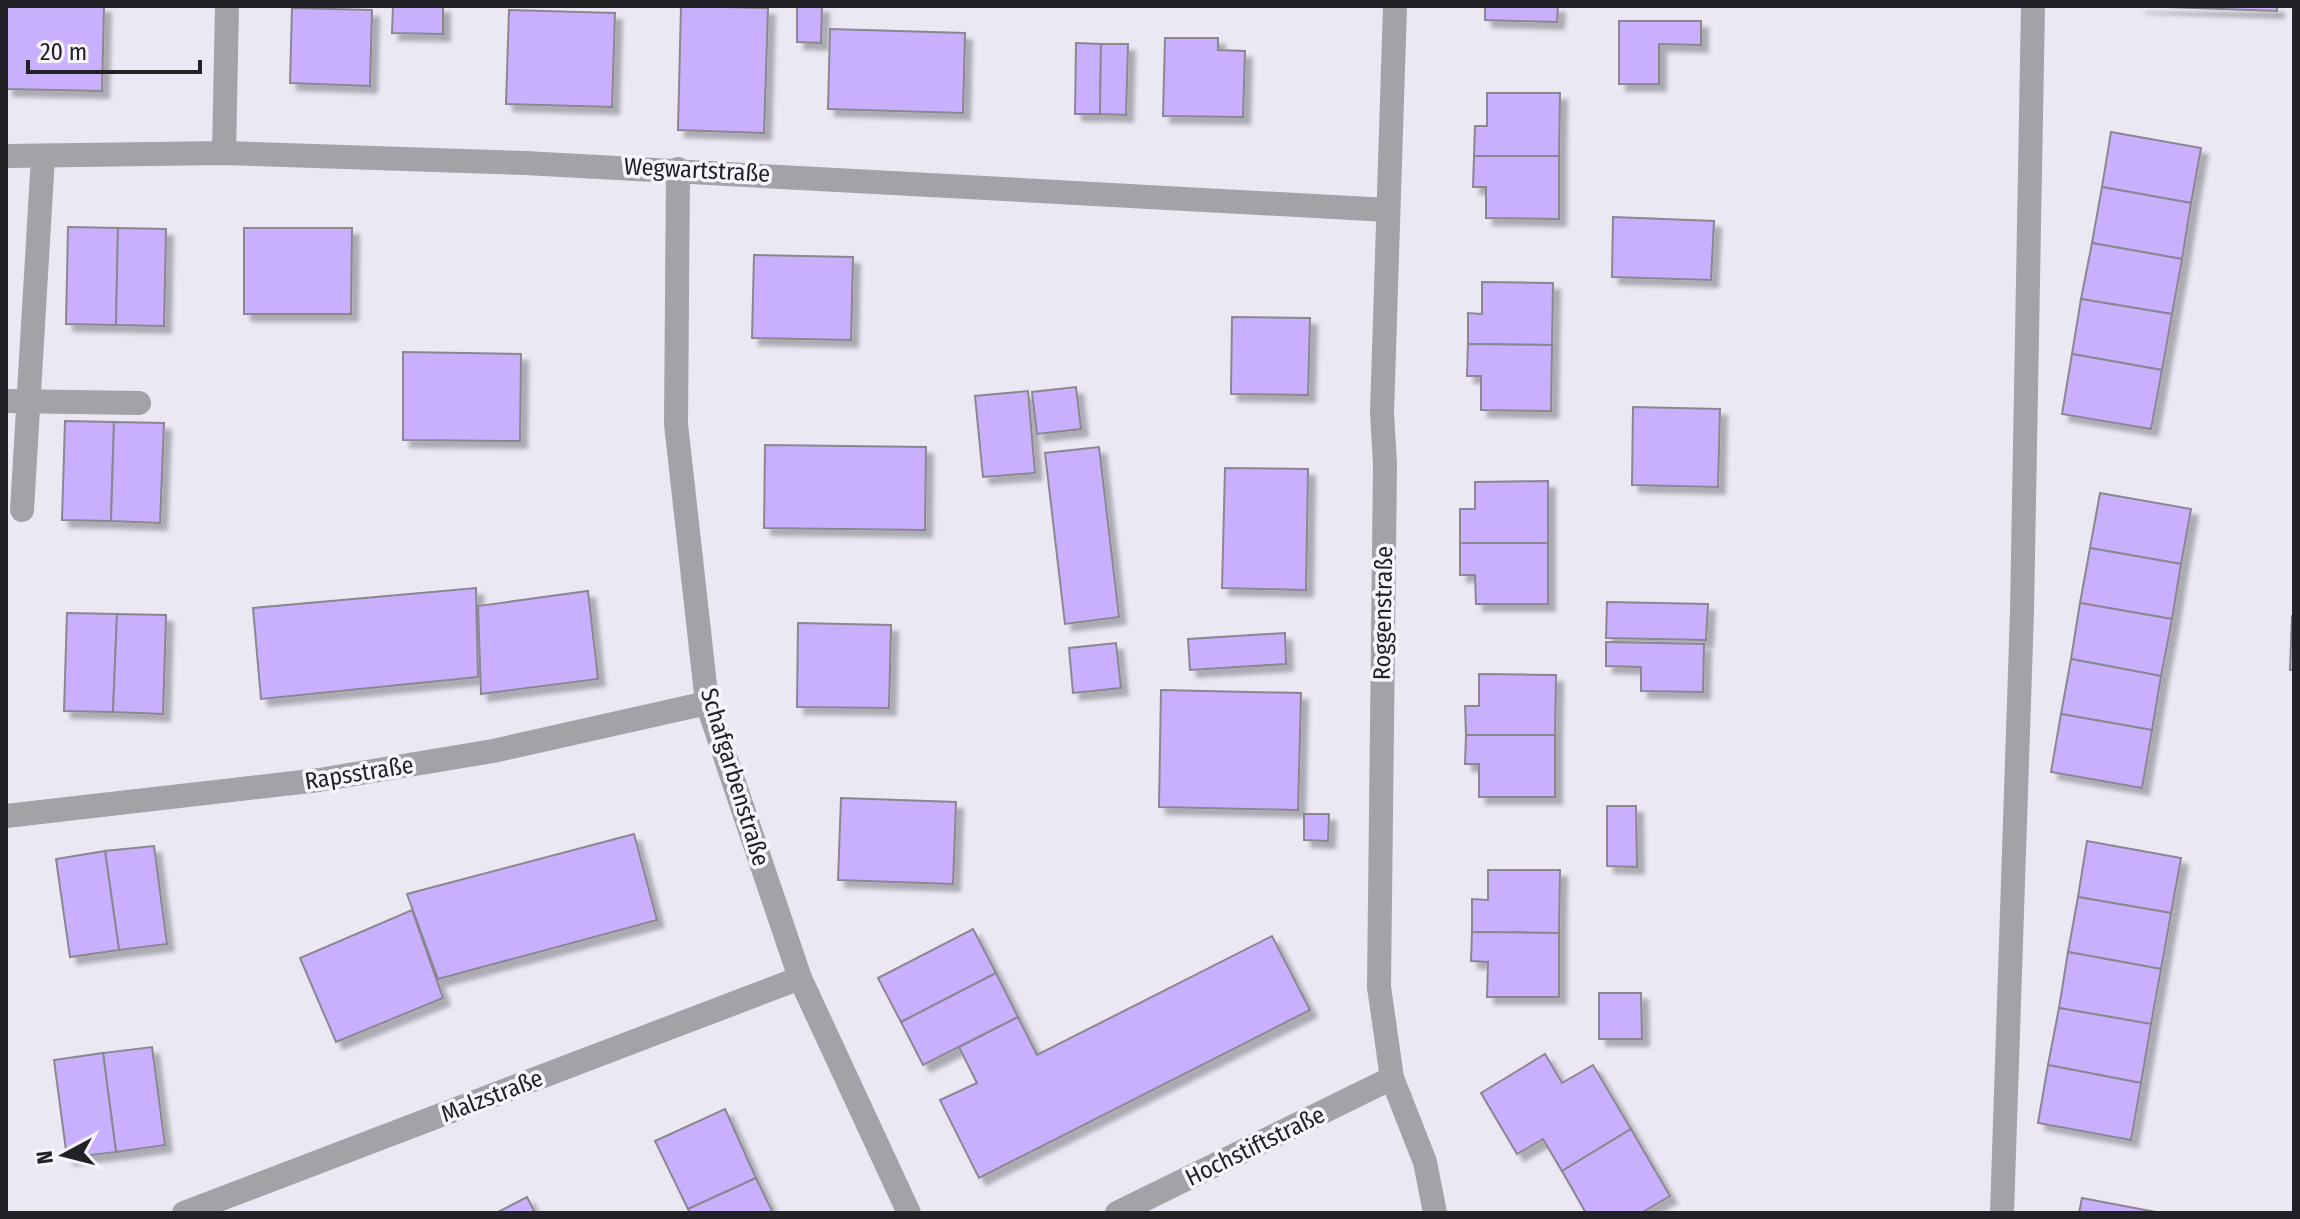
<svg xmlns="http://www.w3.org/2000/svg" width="2300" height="1219" font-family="'Fira Sans Condensed',sans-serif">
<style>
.building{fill:#c9b0fe;stroke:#8a8791;stroke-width:2;filter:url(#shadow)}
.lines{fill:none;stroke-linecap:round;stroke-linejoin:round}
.minor{stroke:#a3a2a6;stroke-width:24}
.labels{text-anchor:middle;stroke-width:7;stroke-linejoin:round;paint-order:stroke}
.street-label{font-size:24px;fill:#222125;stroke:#f8f5fe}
</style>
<defs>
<filter id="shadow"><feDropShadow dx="7" dy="7" stdDeviation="2" flood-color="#0004"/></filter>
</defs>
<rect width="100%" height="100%" fill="#ebe8f3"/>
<g class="building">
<polygon points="6,6 104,6 102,91 6,89"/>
<polygon points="393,6 443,6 443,34 392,33"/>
<polygon points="681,6 768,8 764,133 678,130"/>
<polygon points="797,6 822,6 821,43 797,42"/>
<polygon points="1485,6 1558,6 1557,22 1485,20"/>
<polygon points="2138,6 2277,6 2277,11"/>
<polygon points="292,8 372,10 370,86 290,83"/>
<polygon points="509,10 615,13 612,107 506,104"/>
<polygon points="1619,21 1701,21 1701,45 1659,44 1659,84 1619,84"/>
<polygon points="830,29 965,33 963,113 828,109"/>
<polygon points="1165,38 1218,38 1218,50 1245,51 1243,117 1163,116"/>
<polygon points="1076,43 1101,44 1100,114 1075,114"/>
<polygon points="1101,44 1128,44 1126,115 1100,114"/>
<polygon points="1487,93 1560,93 1559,156 1474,156 1475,126 1487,126"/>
<polygon points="2111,132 2201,148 2191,203 2102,187"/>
<polygon points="1474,156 1559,156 1559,219 1486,218 1486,187 1473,187"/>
<polygon points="2102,187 2191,203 2182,259 2092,243"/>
<polygon points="1613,217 1714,221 1711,280 1612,277"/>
<polygon points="68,227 118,228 116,325 66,324"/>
<polygon points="118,228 166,229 164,326 116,325"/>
<polygon points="244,228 352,228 351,314 244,314"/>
<polygon points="2092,243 2182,259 2172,314 2081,299"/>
<polygon points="754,255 853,257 851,340 752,338"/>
<polygon points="1482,282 1553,283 1552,345 1468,344 1468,313 1482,314"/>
<polygon points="2081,299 2172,314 2162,370 2072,354"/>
<polygon points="1232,317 1310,318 1308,395 1231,394"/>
<polygon points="1468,344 1552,345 1551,411 1481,410 1481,376 1467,376"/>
<polygon points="403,352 521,354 520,441 403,440"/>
<polygon points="2072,354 2162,370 2151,429 2062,414"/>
<polygon points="1076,387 1081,429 1037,434 1032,392"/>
<polygon points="1028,391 1035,473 983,477 975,396"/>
<polygon points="1633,407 1720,409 1718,487 1632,485"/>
<polygon points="65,421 114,422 111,521 62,520"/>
<polygon points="114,422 164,423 160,523 111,521"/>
<polygon points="765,445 926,447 925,530 764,528"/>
<polygon points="1099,447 1119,617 1065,624 1045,453"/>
<polygon points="1225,468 1308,469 1306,590 1222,588"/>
<polygon points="1548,481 1548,543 1460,543 1460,509 1475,509 1475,482"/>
<polygon points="2100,493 2191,509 2181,564 2090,548"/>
<polygon points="1460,543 1548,543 1548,604 1476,604 1475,575 1460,575"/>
<polygon points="2090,548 2181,564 2172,619 2080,603"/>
<polygon points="476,588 478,677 261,699 253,608"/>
<polygon points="588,591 598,679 481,694 478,606"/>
<polygon points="1607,602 1708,604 1706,640 1606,638"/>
<polygon points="2080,603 2172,619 2161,676 2071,659"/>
<polygon points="67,613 117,614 113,712 64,711"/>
<polygon points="117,614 166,615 163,714 113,712"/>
<polygon points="2292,616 2294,616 2294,670 2290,670"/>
<polygon points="798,623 891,625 889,708 797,707"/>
<polygon points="1285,633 1286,664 1190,670 1188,639"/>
<polygon points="1606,642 1704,644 1703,692 1641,691 1641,667 1606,666"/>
<polygon points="1116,643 1121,688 1073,693 1069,648"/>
<polygon points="2071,659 2161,676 2152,730 2061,714"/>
<polygon points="1479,674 1556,675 1555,735 1466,735 1465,706 1479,706"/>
<polygon points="1161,690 1301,693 1298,810 1159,807"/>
<polygon points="2061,714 2152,730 2142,788 2051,772"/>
<polygon points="1466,735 1555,735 1555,797 1479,797 1479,764 1465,764"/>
<polygon points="841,798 956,802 953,884 838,880"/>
<polygon points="1607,806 1636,806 1637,867 1607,866"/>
<polygon points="1304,814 1329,814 1328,841 1304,840"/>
<polygon points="634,834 657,920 438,979 407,894"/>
<polygon points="2087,841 2181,858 2171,913 2078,897"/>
<polygon points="154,846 167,944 119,950 105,851"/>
<polygon points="105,851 119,950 70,957 56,859"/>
<polygon points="1488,870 1560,870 1559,933 1472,932 1472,899 1488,900"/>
<polygon points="2078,897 2171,913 2161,969 2068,952"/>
<polygon points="412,910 443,998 336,1042 300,958"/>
<polygon points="973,929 996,973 901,1022 878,978"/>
<polygon points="1472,932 1559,933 1559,997 1487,997 1488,962 1471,961"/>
<polygon points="1272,936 1310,1010 979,1178 940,1100 977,1083 959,1047 1018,1017 1037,1055"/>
<polygon points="2068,952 2161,969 2151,1024 2059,1008"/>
<polygon points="996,973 1018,1017 923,1065 901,1022"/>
<polygon points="1599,993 1641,993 1642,1039 1599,1039"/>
<polygon points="2059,1008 2151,1024 2141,1083 2048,1065"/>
<polygon points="152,1047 165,1145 116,1152 103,1053"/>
<polygon points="103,1053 116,1152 67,1158 54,1060"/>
<polygon points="1545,1054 1562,1083 1593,1065 1631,1129 1562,1171 1543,1139 1517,1154 1481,1093"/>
<polygon points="2048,1065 2141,1083 2131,1140 2038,1123"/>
<polygon points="725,1109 756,1178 688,1209 655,1141"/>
<polygon points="1631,1129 1670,1196 1641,1213 1586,1213 1562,1171"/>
<polygon points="756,1178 773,1213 690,1213 688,1209"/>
<polygon points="527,1197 535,1213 496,1213"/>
<polygon points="2082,1198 2161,1213 2079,1213"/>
</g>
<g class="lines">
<g class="minor">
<polyline points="1395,6 1382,413 1385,464 1379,987 1392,1078 1425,1162 1435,1213"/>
<polyline points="224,153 227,6"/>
<polyline points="6,156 224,153 525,163 1388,210"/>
<polyline points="678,169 676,424 707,703 800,978 909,1213"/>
<polyline points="6,401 139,403"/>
<polyline points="22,510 43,157"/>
<polyline points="6,816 319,780 493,751 707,703"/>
<polyline points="184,1213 800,978"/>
<polyline points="1117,1213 1392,1078"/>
<polyline points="2002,1213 2022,611 2033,6"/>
</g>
</g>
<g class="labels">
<g class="street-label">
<text transform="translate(697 170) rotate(3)" y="8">Wegwartstraße</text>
<text transform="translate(1383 613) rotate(-89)" y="8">Roggenstraße</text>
<text transform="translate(359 773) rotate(-9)" y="8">Rapsstraße</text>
<text transform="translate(735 777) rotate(73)" y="8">Schafgarbenstraße</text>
<text transform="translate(492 1096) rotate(-21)" y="8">Malzstraße</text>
<text transform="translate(1255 1146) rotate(-26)" y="8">Hochstiftstraße</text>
</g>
</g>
<rect width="2300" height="1219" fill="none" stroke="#222125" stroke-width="16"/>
<g transform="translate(64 1155) rotate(263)" stroke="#f8f5fe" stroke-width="6" paint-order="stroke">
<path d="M0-6L14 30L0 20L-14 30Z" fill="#222125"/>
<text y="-12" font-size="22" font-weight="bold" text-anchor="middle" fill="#222125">N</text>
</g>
<path d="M28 60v12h172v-12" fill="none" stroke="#222125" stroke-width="4"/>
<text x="40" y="60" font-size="24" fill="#222125" stroke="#f8f5fe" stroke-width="6" paint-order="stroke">20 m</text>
</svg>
